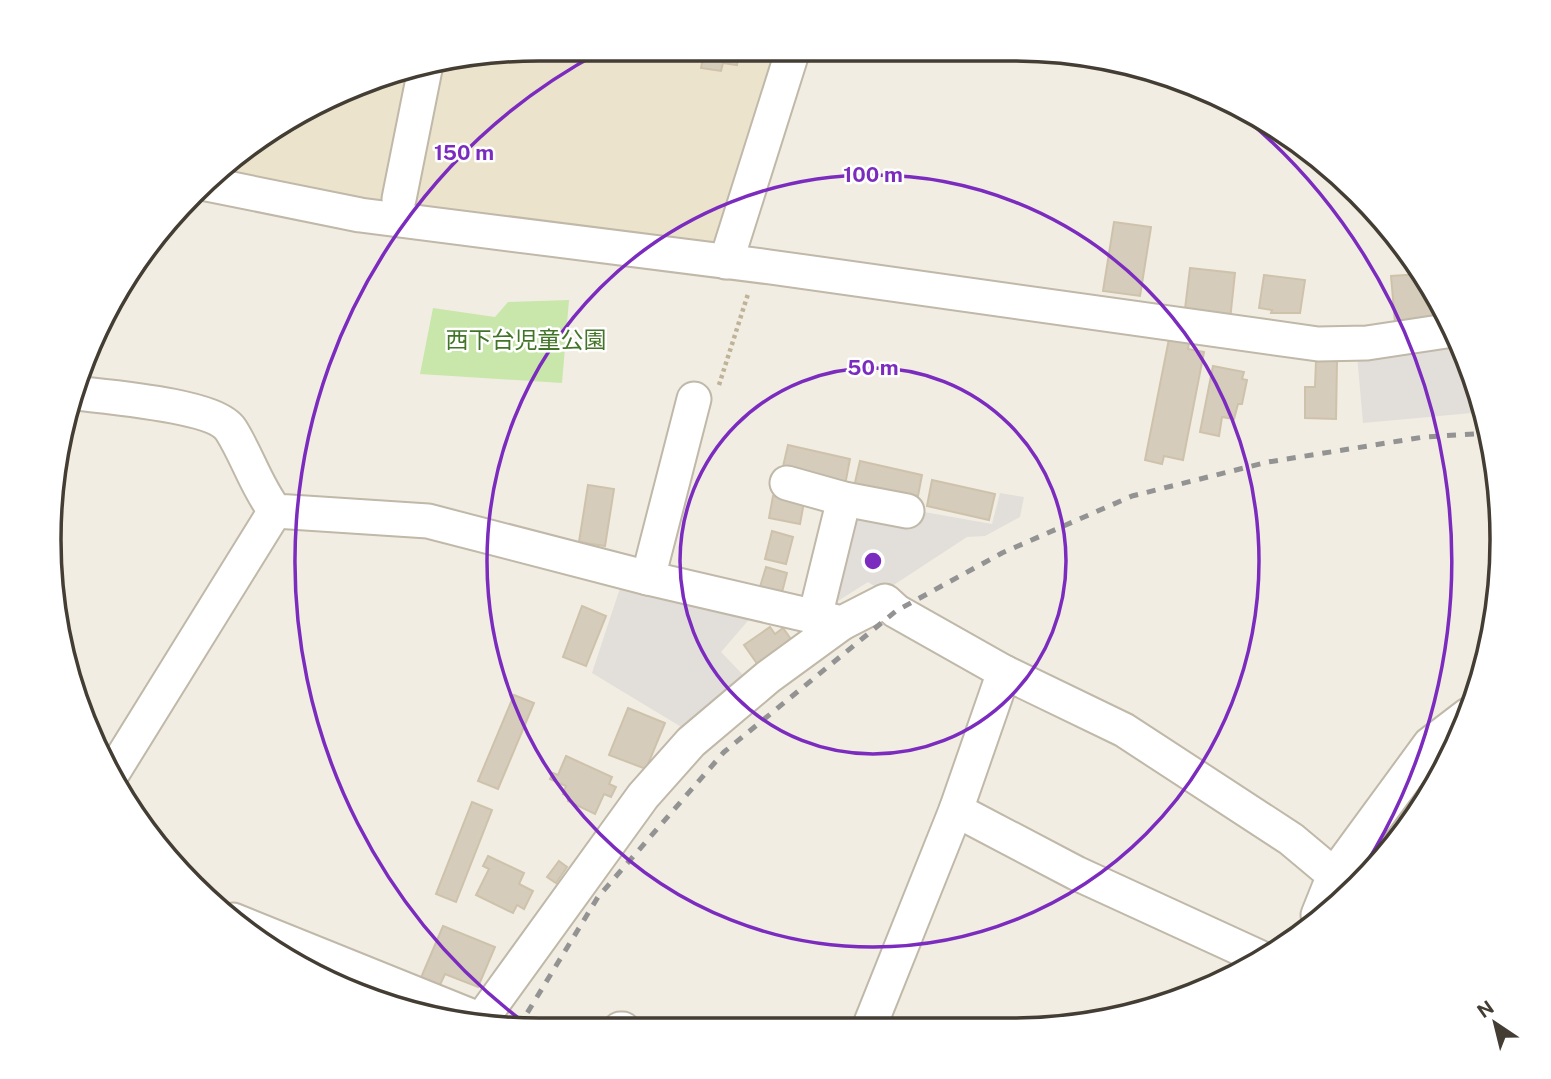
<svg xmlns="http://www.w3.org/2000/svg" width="1551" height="1079" font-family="'Public Sans','Noto Sans JP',sans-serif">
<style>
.education{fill:#ebe3cc}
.green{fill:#c9e7aa}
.parking{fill:#e2dfdb}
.building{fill:#d6ccbb;stroke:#cec2ab;stroke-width:2}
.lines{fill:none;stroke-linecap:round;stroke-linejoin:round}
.minor-casing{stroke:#c0b8a8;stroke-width:37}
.path{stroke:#bfb296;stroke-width:4.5;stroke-dasharray:3.5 3.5;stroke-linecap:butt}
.minor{stroke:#fff;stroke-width:33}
.rail{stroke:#939393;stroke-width:5;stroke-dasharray:9 9;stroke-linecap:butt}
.ring{fill:none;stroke:#7b2cbf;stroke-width:3.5}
.labels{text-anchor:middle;stroke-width:5;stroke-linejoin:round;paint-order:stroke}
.park-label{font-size:23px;fill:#417427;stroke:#fff}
.rim{fill:none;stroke:#433d33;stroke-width:3.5}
.centre{fill:#7b2cbf;stroke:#fff;stroke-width:3.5}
.ring-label{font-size:21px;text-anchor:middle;font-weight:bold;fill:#7b2cbf;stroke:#fff;stroke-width:5;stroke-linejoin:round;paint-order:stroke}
</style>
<rect width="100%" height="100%" fill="#f1ede2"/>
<polygon class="education" points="540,49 782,53 726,262 214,178 267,131 412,66"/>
<polygon class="green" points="569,300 562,383 420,374 433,308 495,317 508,302"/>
<g class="parking">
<polygon points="1459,342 1483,412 1363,423 1357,355"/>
<polygon points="1000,493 1024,497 1020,517 985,536 967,537 883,592 868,582 830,606 849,514 918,521 924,512 992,524"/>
<polygon points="621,585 752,616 721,652 745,677 688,731 592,673"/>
</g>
<g class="building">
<polygon points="680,51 739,52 737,65 723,63 721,71 701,68 703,58 679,54"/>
<polygon points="1114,222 1151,227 1140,296 1103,291"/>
<polygon points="1190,268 1235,273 1230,320 1185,309"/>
<polygon points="1421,274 1422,286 1429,285 1447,318 1395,322 1391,276"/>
<polygon points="1264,275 1305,280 1300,313 1271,313 1272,310 1259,308"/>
<polygon points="1169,339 1189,343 1188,349 1204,352 1183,460 1164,456 1162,464 1145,460"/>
<polygon points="1316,361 1337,361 1336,419 1305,418 1305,387 1315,387"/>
<polygon points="1213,366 1244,372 1242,379 1247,380 1242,404 1238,404 1234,419 1222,417 1219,436 1200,432"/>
<polygon points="788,445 850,459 845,485 782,471"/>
<polygon points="860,461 922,475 917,501 854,487"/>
<polygon points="932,480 995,494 989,520 927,506"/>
<polygon points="588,485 614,489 605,546 579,542"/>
<polygon points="773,496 804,502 800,524 769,518"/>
<polygon points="772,531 793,537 786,564 765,559"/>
<polygon points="766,567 787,573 781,596 759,590"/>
<polygon points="582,606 606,616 586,666 563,657"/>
<polygon points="770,627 775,634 783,628 793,642 758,665 744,645"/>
<polygon points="514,695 534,703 498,789 478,781"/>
<polygon points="628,708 665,723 646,769 609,755"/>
<polygon points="566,756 612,777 609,784 616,787 611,797 604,794 595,814 568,801 569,797 563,794 566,786 550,779 553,773 558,775"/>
<polygon points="472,802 492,810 456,902 436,894"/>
<polygon points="488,856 524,873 519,884 533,891 524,909 517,905 513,913 476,895 489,869 483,866"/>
<polygon points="559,861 567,867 556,883 547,877"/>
<polygon points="443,926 495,947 478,987 445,974 439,987 420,980"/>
</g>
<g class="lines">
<g class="minor-casing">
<g id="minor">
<polyline points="207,184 360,215 770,267 1318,344 1367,343 1453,330"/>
<polyline points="399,199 426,64"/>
<polyline points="726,262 792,53"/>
<path d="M75 393C107 397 215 405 231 430 248 457 255 484 275 511L428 521 648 578 842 623 885 601 896 611 1004 672 1124 730 1291 839 1334 875 1318 915"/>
<polyline points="787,483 844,499 907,511"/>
<polyline points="648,578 694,399"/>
<polyline points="815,617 844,499"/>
<polyline points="1004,672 956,810 1076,873 1259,957"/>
<polyline points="112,774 275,511"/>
<polyline points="1334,875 1430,744 1468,715"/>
<polyline points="233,920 481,1020 643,796 691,742 768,677 842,623"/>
<polyline points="870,1025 956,810"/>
<polyline points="620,1029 623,1029"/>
</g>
</g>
<polyline class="path" points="719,385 748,294"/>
<use href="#minor" class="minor"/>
<polyline class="rail" points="518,1028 598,897 724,752 896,611 1002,553 1132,496 1268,462 1424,437 1489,433"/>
</g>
<g class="ring">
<circle cx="873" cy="561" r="193"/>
<circle cx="873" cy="561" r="386"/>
<path d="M533 1029A578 578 0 0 1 602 51M1217 96A578 578 0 0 1 1344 897"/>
</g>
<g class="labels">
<g class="park-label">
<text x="526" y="348">西下台児童公園</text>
</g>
</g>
<path d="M0 0H1551V1079H0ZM539 61H1012A478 478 0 0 1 1490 539V540A478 478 0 0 1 1012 1018H539A478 478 0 0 1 61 540V539A478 478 0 0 1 539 61Z" fill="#fff" fill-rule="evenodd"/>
<path class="rim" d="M539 61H1012A478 478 0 0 1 1490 539V540A478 478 0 0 1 1012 1018H539A478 478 0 0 1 61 540V539A478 478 0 0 1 539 61Z"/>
<circle cx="873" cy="561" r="10" class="centre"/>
<g class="ring-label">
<text x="464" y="160">150 m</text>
<text x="873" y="182">100 m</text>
<text x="873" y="375">50 m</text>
</g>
<g transform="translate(1495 1023) rotate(325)" stroke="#ffffff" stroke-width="5" paint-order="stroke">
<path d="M0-5L12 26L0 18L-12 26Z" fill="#433d33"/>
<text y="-10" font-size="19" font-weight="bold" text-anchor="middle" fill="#433d33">N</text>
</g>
</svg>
